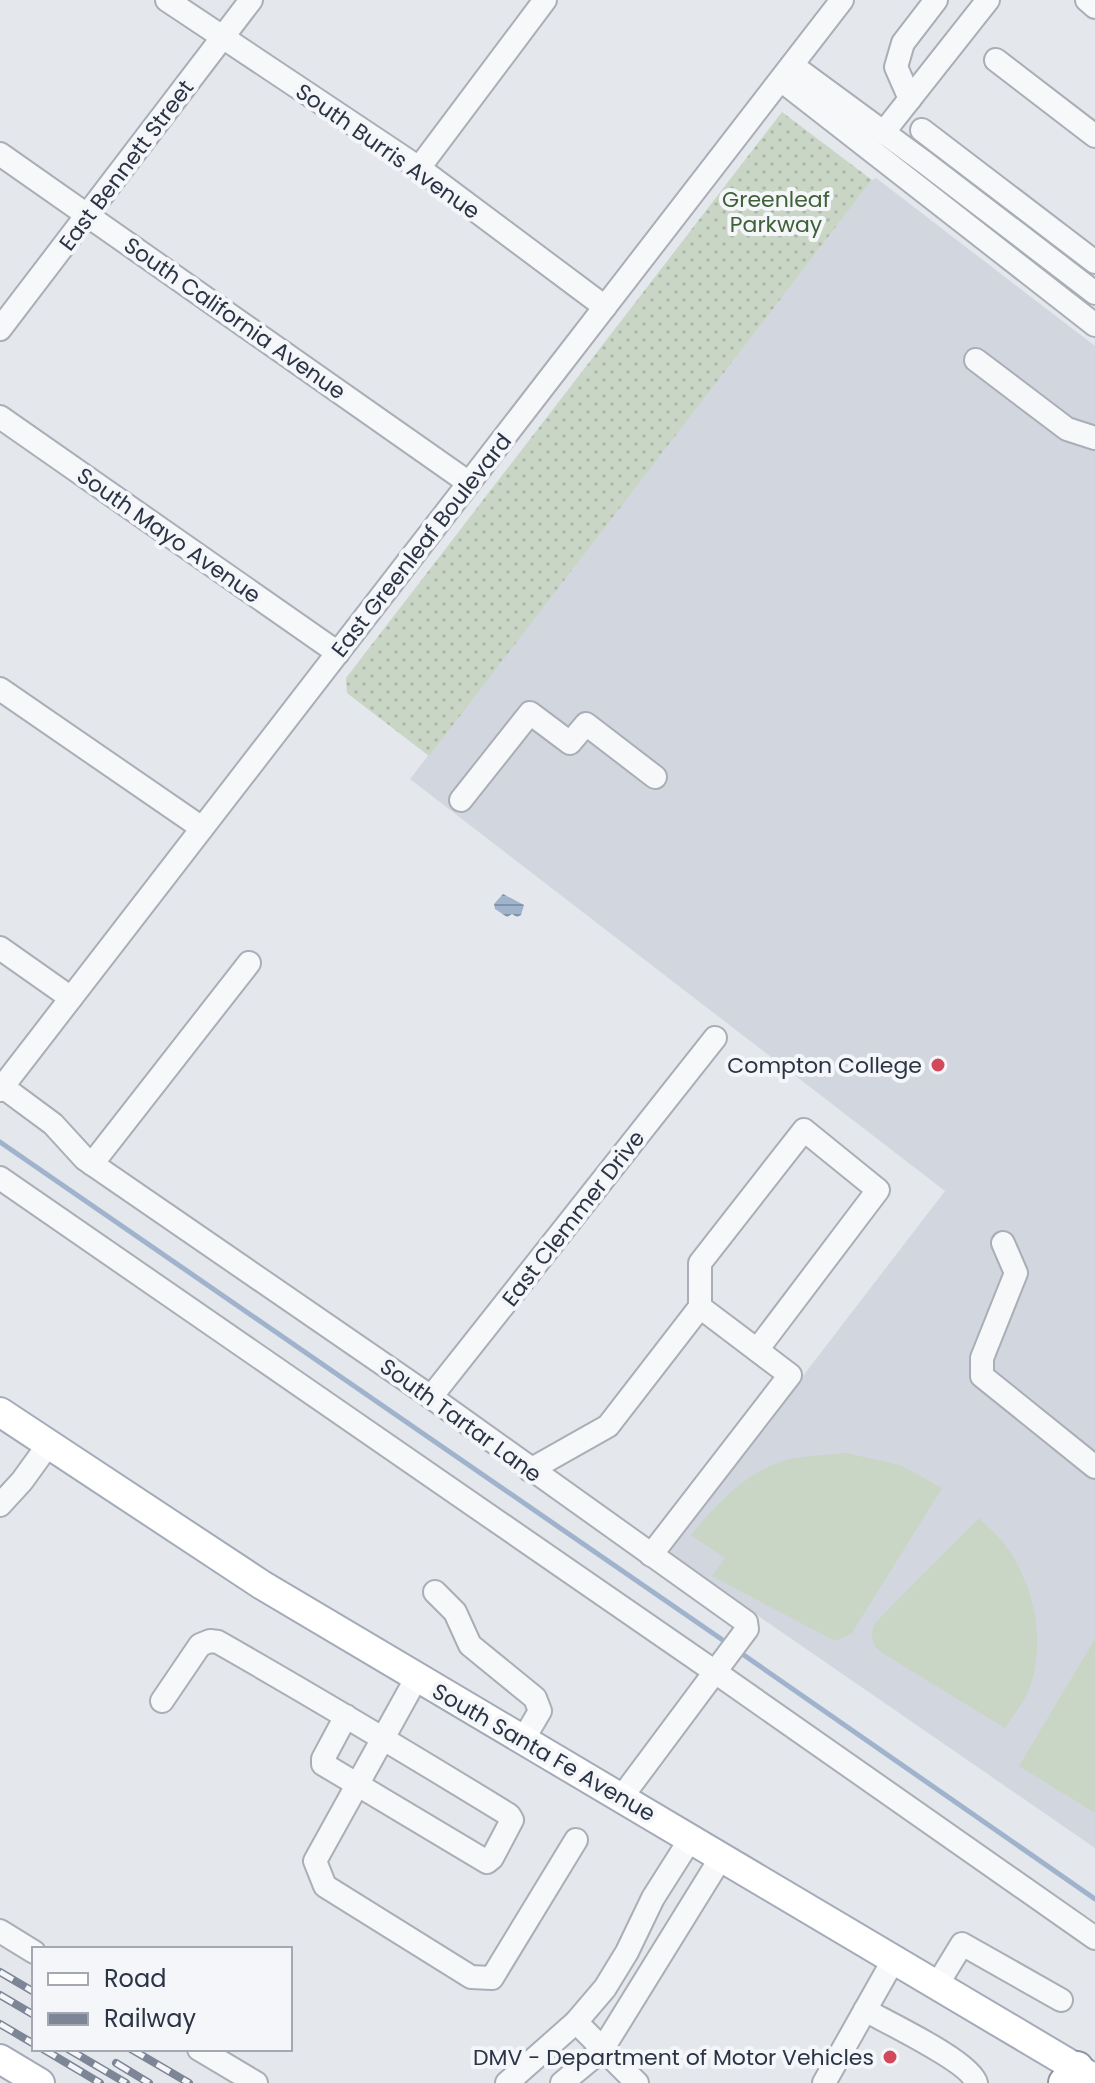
<svg xmlns="http://www.w3.org/2000/svg" width="1095" height="2083" font-family="Poppins,sans-serif">
<style>
.built{fill:#d2d6de}
.grass{fill:url(#grass-dots)}
.pitch{fill:#c9d6c5}
.water{fill:url(#water-rules)}
.lines{fill:none;stroke-linecap:round;stroke-linejoin:round}
.stream{stroke:#9fb4cc;stroke-width:5}
.minor-casing{stroke:#a9aeb7;stroke-width:26}
.major-casing{stroke:#a3abb8;stroke-width:32}
.highway-casing{stroke:#8b94a3;stroke-width:36}
.minor{stroke:#f7f8fa;stroke-width:22}
.major{stroke:#fff;stroke-width:28}
.highway{stroke:#fff;stroke-width:32}
.rail-casing{stroke:#7d8696;stroke-width:8}
.rail{stroke:#f4f6f9;stroke-width:5;stroke-dasharray:15;stroke-linecap:butt}
.poi-dot{fill:#d1495b;stroke:#f4f6f9;stroke-width:3}
.labels{text-anchor:middle;stroke-width:8;stroke-linejoin:round;paint-order:stroke}
.street-label{font-size:22px;fill:#2b3445;stroke:#f4f6f9}
.park-label{font-size:22px;fill:#3f6138;stroke:#f4f6f9}
.poi-label{font-size:22px;fill:#2b3445;stroke:#f4f6f9;text-anchor:end}
</style>
<defs>
<pattern id="grass-dots" width="8" height="8" patternUnits="userSpaceOnUse" patternTransform="scale(2)"><rect width="8" height="8" fill="#c9d6c5"/><path d="M2 2h.1M6 6h.1" fill="none" stroke="#adb8ab" stroke-width="1.8" stroke-linecap="round"/></pattern>
<pattern id="water-rules" width="6" height="5" patternUnits="userSpaceOnUse" patternTransform="scale(2)"><rect width="6" height="5" fill="#9fb4cc"/><path d="M0 2.5h6" fill="none" stroke="#8293a7"/></pattern>
</defs>
<rect width="100%" height="100%" fill="#e4e7ec"/>
<polygon class="built" points="876,178 1095,346 1095,1848 667,1553 945,1191 410,779 872,180"/>
<polygon class="grass" points="782,112 872,180 429,756 347,693 346,678"/>
<g class="pitch">
<path d="M846 1453 900 1465 942 1488 852 1633 835 1641 712 1576 725 1558 691 1535C719 1501 750 1467 795 1458 812 1455 829 1455 846 1453Z"/>
<path d="M979 1518C987 1527 998 1535 1005 1545 1035 1584 1047 1645 1028 1692 1023 1704 1012 1717 1005 1728L879 1651C871 1641 870 1635 875 1623Z"/>
<polygon points="1095,1639 1095,1813 1019,1766"/>
</g>
<polygon class="water" points="503,894 524,905 521,915 517,917 512,914 507,917 495,909 494,904"/>
<g class="lines">
<g class="stream">
<polyline points="0,1142 727,1643"/>
<polyline points="738,1651 1095,1899"/>
</g>
<g class="minor-casing">
<g id="minor">
<polyline points="167,0 419,168 605,307"/>
<polyline points="1087,0 1095,7"/>
<polyline points="996,60 1095,136"/>
<polyline points="792,65 924,162 1095,293"/>
<polyline points="781,80 1095,325"/>
<polyline points="910,99 896,67 903,43 936,0"/>
<polyline points="922,130 1095,262"/>
<polyline points="883,133 988,0"/>
<polyline points="0,154 469,483"/>
<polyline points="419,168 545,0"/>
<polyline points="0,329 251,0"/>
<polyline points="976,360 1067,429 1095,438"/>
<polyline points="0,417 338,653"/>
<polyline points="0,689 202,828"/>
<polyline points="461,800 530,713 570,743 586,724 655,777"/>
<polyline points="0,948 71,998"/>
<polyline points="3,1087 53,1124 85,1159 431,1397 746,1622 747,1629 621,1798"/>
<polyline points="0,1090 842,0"/>
<polyline points="92,1164 249,963"/>
<polyline points="0,1178 708,1667 1095,1938"/>
<polyline points="1003,1243 1016,1273 982,1358 982,1376 1095,1467"/>
<polyline points="700,1307 700,1263 804,1130 878,1190 757,1350"/>
<polyline points="431,1397 715,1038"/>
<polyline points="530,1470 608,1426 700,1307 790,1375 651,1555"/>
<polyline points="0,1505 22,1481 48,1445"/>
<polyline points="435,1592 455,1612 470,1645 535,1698 540,1711 523,1740"/>
<polyline points="417,1677 315,1861 325,1886 471,1977 492,1978 576,1840"/>
<path d="M162 1701 200 1645 210 1641 218 1642C316 1698 413 1756 509 1815L512 1820 492 1858 487 1862 323 1764V1759L346 1716"/>
<polyline points="0,1931 34,1952"/>
<polyline points="937,1985 962,1944 1061,2000"/>
<path d="M865 2010C888 2023 971 2062 976 2083"/>
<polyline points="576,2022 637,2083"/>
<polyline points="199,2049 256,2083"/>
<polyline points="507,2083 576,2022 605,1988 627,1952 653,1898 691,1838"/>
<polyline points="562,2083 602,2050 722,1856"/>
<polyline points="824,2083 894,1959"/>
</g>
</g>
<g class="major-casing">
<g id="major">
<polyline points="0,1412 262,1585 1095,2079"/>
<polyline points="0,2059 40,2083"/>
</g>
</g>
<g class="highway-casing">
<polyline id="highway" points="1065,2083 1077,2068"/>
</g>
<use href="#minor" class="minor"/>
<use href="#major" class="major"/>
<use href="#highway" class="highway"/>
<g class="rail-casing">
<g id="rail">
<polyline points="0,1972 34,1992"/>
<polyline points="0,1995 34,2015"/>
<polyline points="0,2024 34,2044"/>
<polyline points="43,2049 100,2083"/>
<polyline points="68,2049 126,2083"/>
<polyline points="131,2049 189,2083"/>
<polyline points="116,2063 149,2083"/>
</g>
</g>
<use href="#rail" class="rail"/>
</g>
<g class="poi-dot">
<circle cx="938" cy="1065" r="8"/>
<circle cx="890" cy="2057" r="8"/>
</g>
<g class="labels">
<g class="street-label">
<text transform="translate(388 151) rotate(35)" y="8">South Burris Avenue</text>
<text transform="translate(126 165) rotate(-53)" y="8">East Bennett Street</text>
<text transform="translate(235 318) rotate(35)" y="8">South California Avenue</text>
<text transform="translate(169 535) rotate(35)" y="8">South Mayo Avenue</text>
<text transform="translate(421 545) rotate(-52)" y="8">East Greenleaf Boulevard</text>
<text transform="translate(573 1218) rotate(-52)" y="8">East Clemmer Drive</text>
<text transform="translate(461 1420) rotate(36)" y="8">South Tartar Lane</text>
<text transform="translate(544 1752) rotate(30)" y="8">South Santa Fe Avenue</text>
</g>
<g class="park-label">
<text x="776" y="207">Greenleaf<tspan x="776" dy="25">Parkway</tspan></text>
</g>
<g class="poi-label">
<text x="922" y="1073">Compton College</text>
<text x="874" y="2065">DMV - Department of Motor Vehicles</text>
</g>
</g>
<rect x="32" y="1947" width="260" height="104" fill="#f4f6f9" stroke="#a4a8b1" stroke-width="2"/>
<rect x="48" y="1973" width="40" height="12" fill="#ffffff" stroke="#a4a8b1" stroke-width="2"/>
<text x="104" y="1987" font-size="24" fill="#2b3445">Road</text>
<rect x="48" y="2013" width="40" height="12" fill="#7d8696" stroke="#a4a8b1" stroke-width="2"/>
<text x="104" y="2027" font-size="24" fill="#2b3445">Railway</text>
</svg>
